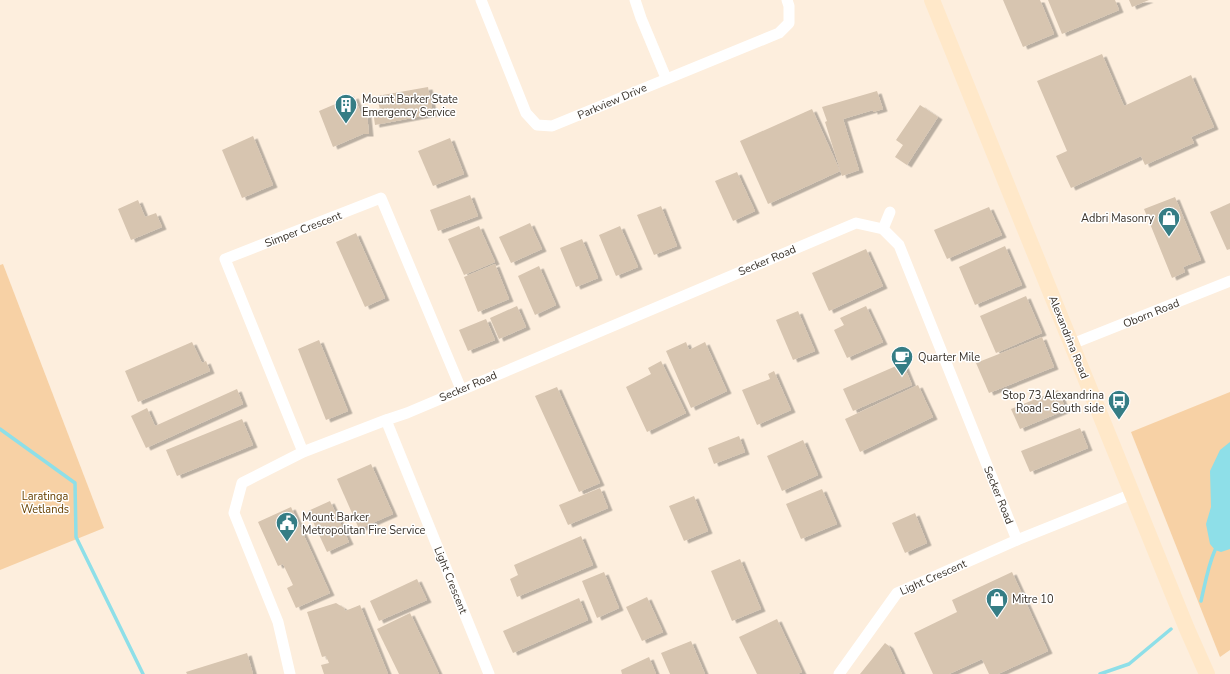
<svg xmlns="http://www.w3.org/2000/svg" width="1230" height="674" font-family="'Nunito Sans',sans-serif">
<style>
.green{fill:#f7d1a5}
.water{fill:#8edfe8}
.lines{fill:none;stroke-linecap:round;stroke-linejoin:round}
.stream{stroke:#8edfe8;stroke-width:3.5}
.building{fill:#d7c5b0;filter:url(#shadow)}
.minor{stroke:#fff;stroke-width:11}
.secondary{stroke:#ffe8c9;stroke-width:16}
.labels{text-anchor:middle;stroke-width:3;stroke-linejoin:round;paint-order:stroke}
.poi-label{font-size:11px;fill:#39322a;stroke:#fff;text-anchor:start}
.street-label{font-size:11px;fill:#39322a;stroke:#fff}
.park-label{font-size:11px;fill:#694202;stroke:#fff}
</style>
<defs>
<filter id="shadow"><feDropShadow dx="4.5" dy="2.5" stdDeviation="0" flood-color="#0004"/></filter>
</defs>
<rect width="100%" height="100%" fill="#fdeedd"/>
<g class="green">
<polygon points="3,264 104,528 0,570 0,265"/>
<polygon points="1230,392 1230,650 1220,657 1131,432"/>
</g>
<polygon class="water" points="1230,442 1230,549 1221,552 1215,550 1210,544 1206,524 1211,507 1210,471 1220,450"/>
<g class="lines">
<g class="stream">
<polyline points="0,429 75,483 76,537 143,674"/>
<path d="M1201 601C1205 584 1208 566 1215 550"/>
<polyline points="1100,674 1129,664 1171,629"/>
</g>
</g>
<g class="building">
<polygon points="1003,0 1040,0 1054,34 1023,47"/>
<polygon points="1048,0 1115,0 1119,10 1062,34"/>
<polygon points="1129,0 1149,0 1132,7"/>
<polygon points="1102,54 1124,106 1191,75 1214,127 1191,137 1194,143 1145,165 1141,156 1071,188 1056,156 1067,151 1037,81"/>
<polygon points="428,87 433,114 375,125 373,111 380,110 377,96"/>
<polygon points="877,91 883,109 873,112 873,110 843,119 859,170 842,176 825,122 827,121 822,107"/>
<polygon points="354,96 362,116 367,114 369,134 363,134 333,147 319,111"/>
<polygon points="920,105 938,117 907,165 895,157 903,145 896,140"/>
<polygon points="812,109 840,171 768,204 740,141"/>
<polygon points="253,136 273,185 242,198 222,150"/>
<polygon points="450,138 464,174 433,186 418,151"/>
<polygon points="737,172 755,211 733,221 715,181"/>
<polygon points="470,195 478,216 438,231 430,210"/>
<polygon points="1175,197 1201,260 1183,267 1185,272 1172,278 1144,209"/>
<polygon points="138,200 145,217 156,213 162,227 131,240 118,209"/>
<polygon points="1230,203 1230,249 1227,250 1210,212"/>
<polygon points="661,206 677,246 654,255 637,215"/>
<polygon points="989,207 1002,235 947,259 934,230"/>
<polygon points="530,223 542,249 511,263 499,237"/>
<polygon points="479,226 495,262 464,275 448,239"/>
<polygon points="620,226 638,267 616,276 599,235"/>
<polygon points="356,233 385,298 365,307 336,242"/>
<polygon points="582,239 598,278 576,287 560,248"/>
<polygon points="1005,246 1022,285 975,305 959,267"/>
<polygon points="866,249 883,286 829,311 812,273"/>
<polygon points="495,264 509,299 478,312 464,277"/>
<polygon points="539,266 556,305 535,315 518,276"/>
<polygon points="1026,296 1042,333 996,353 980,316"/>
<polygon points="517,306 526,327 499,339 490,318"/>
<polygon points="866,306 883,342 847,358 834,330 844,325 840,318"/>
<polygon points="798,311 815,351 793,360 776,320"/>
<polygon points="486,319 495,340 468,351 459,330"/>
<polygon points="1042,337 1054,367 989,393 976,363"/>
<polygon points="319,340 348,411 326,420 298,349"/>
<polygon points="192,342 202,363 206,361 210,371 138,402 125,371"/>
<polygon points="686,342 689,350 705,342 727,391 691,408 666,351"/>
<polygon points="661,361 686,413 647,432 626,387 651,374 648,368"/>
<polygon points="903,363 912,385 853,411 843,389"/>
<polygon points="774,371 791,410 757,425 742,390 770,379 768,374"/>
<polygon points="918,385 933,417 860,452 845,419"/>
<polygon points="557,387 600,483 579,492 535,396"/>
<polygon points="237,389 243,404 146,448 131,416 147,408 155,426"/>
<polygon points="1058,390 1066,410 1020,429 1011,409"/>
<polygon points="242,419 253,445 177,476 166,450"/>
<polygon points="1080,428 1088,448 1030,472 1021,451"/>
<polygon points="739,436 745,452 714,464 708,448"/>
<polygon points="803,440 818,475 782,491 767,456"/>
<polygon points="371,464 393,514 359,529 337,479"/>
<polygon points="600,488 608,508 568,525 559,505"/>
<polygon points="822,489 837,524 801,539 786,504"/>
<polygon points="694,496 708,531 684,541 669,506"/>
<polygon points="330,501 349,542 327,552 308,511"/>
<polygon points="291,507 330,593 296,608 287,588 293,585 283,564 278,566 258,522"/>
<polygon points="915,513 927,543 905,553 892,523"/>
<polygon points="581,536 593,565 517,597 510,579 518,575 514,565"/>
<polygon points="740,559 761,609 732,621 711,571"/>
<polygon points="604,572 619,608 597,618 582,581"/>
<polygon points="1012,572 1048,651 998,674 989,674 982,659 949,674 933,674 914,633 957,612 952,600"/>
<polygon points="417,579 427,600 379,621 370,601"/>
<polygon points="647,597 663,632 642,641 626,607"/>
<polygon points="579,598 588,620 513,653 503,631"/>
<polygon points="336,603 344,608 345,611 360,605 388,674 324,674 321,665 329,663 326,656 322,657 307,612"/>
<polygon points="410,613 439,674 399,674 377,629"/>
<polygon points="777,619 802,672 797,674 757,674 739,637"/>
<polygon points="691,641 705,674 670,674 661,653"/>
<polygon points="885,643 889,646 902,674 860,674"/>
<polygon points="247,653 253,674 187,674 186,672"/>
<polygon points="649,657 656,674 622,674 621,670"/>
</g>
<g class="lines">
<g class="minor">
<polyline points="481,0 526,113 537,125 552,126 779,33 789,23 789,6 787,0"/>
<polyline points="635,0 641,18 666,78"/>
<polyline points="883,229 890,212"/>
<polyline points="1072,344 1230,281"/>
<polyline points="386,420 489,674"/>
<polyline points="303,452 225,259 381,198 461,389"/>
<polyline points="290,674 278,622 234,513 242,483 303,452 386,420 407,413 856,223 883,229 899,245 1017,540 1132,494"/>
<polyline points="839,674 897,593 1017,540"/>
</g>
<polyline class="secondary" points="932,0 1187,629 1207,674"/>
</g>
<defs>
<g id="building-pin" transform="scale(1.15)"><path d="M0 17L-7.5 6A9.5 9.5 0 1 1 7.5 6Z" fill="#357d85" stroke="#fff"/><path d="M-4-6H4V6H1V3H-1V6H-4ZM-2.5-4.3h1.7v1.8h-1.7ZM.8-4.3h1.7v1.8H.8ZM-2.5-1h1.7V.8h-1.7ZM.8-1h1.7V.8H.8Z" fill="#fff"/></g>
<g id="shop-pin" transform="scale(1.15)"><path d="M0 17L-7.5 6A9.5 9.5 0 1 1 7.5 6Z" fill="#357d85" stroke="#fff"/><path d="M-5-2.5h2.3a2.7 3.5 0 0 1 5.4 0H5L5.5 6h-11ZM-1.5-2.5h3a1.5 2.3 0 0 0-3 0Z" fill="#fff"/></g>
<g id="cafe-pin" transform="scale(1.15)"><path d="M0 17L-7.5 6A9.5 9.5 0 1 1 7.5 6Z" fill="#357d85" stroke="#fff"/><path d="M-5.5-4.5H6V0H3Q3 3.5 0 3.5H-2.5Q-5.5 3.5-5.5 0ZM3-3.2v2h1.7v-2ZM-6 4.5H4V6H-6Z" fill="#fff"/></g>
<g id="bus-pin" transform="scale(1.15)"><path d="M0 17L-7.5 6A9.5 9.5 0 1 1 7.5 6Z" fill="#357d85" stroke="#fff"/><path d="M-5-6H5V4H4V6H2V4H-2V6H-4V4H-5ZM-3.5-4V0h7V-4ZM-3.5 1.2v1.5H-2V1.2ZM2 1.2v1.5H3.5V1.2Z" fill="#fff"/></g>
<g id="civic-pin" transform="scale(1.15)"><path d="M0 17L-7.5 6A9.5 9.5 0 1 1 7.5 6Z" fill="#357d85" stroke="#fff"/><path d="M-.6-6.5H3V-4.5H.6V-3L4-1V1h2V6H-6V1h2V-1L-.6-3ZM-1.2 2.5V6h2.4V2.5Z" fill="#fff"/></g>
</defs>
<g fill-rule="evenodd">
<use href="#building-pin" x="346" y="105"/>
<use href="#shop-pin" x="1169" y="218"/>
<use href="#cafe-pin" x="902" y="357"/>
<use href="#bus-pin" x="1119" y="401"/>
<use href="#civic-pin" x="287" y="523"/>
<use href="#shop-pin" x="997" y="599"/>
</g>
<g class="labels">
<g class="poi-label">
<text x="362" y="103">Mount Barker State<tspan x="362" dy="13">Emergency Service</tspan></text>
<text x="1154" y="222" text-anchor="end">Adbri Masonry</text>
<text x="918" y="361">Quarter Mile</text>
<text x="1104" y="399" text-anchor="end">Stop 73 Alexandrina<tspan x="1104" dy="13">Road - South side</tspan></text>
<text x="302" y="521">Mount Barker<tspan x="302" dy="13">Metropolitan Fire Service</tspan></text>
<text x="1012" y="603">Mitre 10</text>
</g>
<g class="street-label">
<text transform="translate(612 101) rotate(-23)" y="4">Parkview Drive</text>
<text transform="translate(303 229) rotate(-21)" y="4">Simper Crescent</text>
<text transform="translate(767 260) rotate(-23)" y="4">Secker Road</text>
<text transform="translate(1151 313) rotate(-22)" y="4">Oborn Road</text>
<text transform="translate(1069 337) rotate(68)" y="4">Alexandrina Road</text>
<text transform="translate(468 386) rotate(-23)" y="4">Secker Road</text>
<text transform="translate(999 495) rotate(68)" y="4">Secker Road</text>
<text transform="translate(933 577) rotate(-24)" y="4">Light Crescent</text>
<text transform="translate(451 580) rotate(68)" y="4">Light Crescent</text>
</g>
<g class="park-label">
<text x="45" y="500">Laratinga<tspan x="45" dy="13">Wetlands</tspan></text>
</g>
</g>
</svg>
